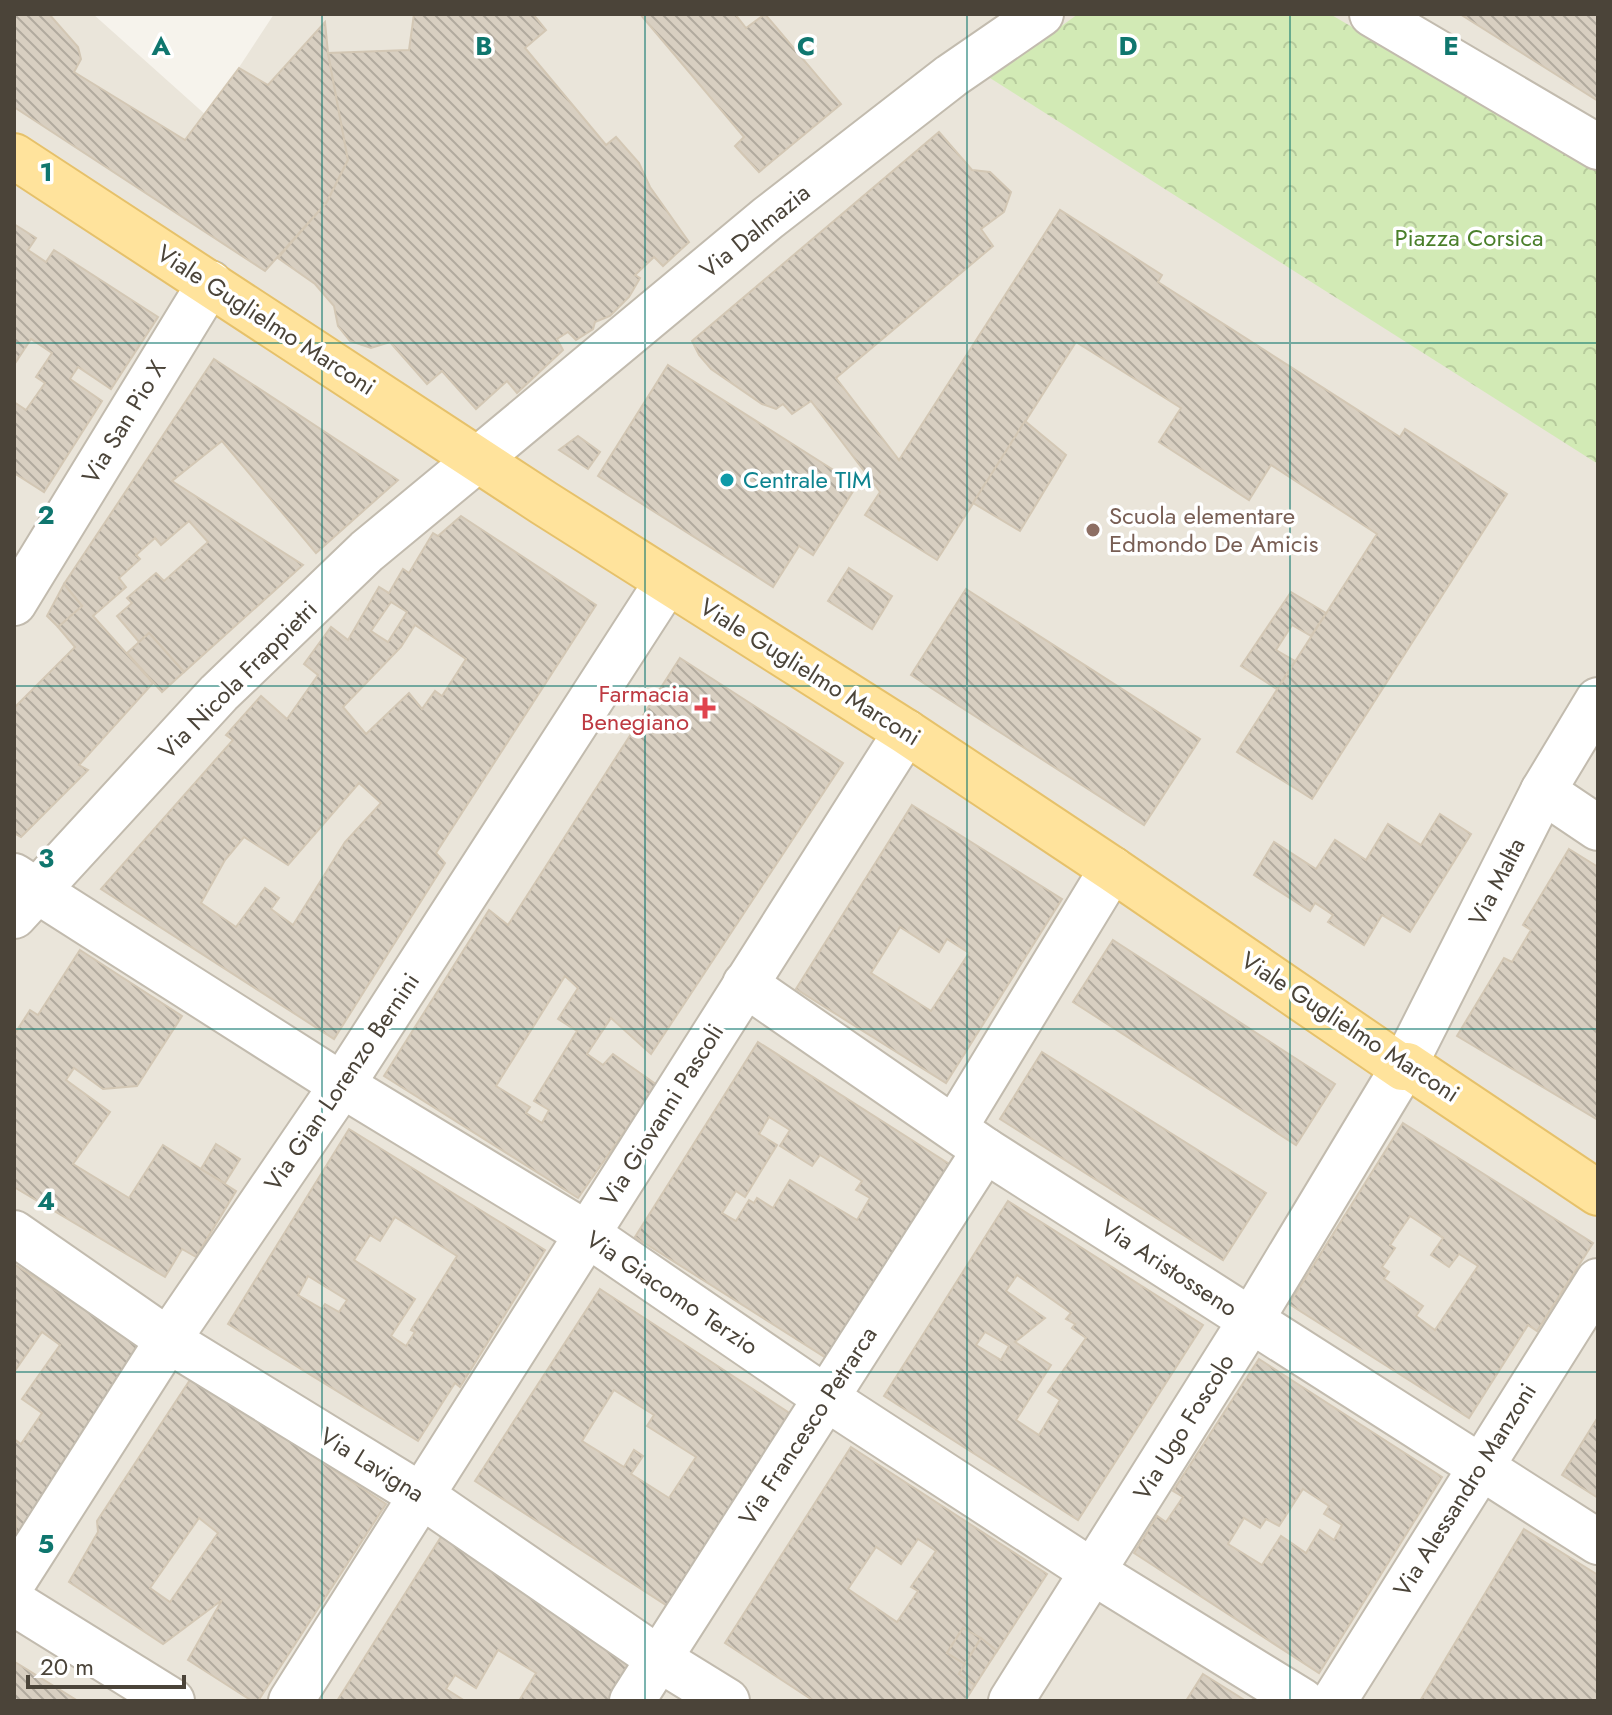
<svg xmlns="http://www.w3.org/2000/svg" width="1612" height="1715" font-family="Jost,sans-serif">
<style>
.residential{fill:#eae5da}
.park{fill:url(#park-crowns)}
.building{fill:url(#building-back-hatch);stroke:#d3c7b4;stroke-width:2;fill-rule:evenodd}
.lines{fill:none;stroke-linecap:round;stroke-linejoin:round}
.minor-casing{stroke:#c2bbae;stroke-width:48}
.tertiary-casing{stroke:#c2bbae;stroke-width:48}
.primary-casing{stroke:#e6c16a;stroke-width:48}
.minor{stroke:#fff;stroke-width:44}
.tertiary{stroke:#fff;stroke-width:44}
.primary{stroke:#ffe39c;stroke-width:44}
.grid{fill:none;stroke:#0f766e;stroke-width:2;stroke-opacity:0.55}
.culture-dot{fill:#0f9aa8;stroke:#fff;stroke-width:3}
.education-dot{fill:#8d6e63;stroke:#fff;stroke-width:3}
.health-dot{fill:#e0444e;stroke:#fff;stroke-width:3}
.labels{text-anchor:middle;stroke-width:7;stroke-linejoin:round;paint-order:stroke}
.street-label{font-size:24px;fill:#4b4439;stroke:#fff}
.park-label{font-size:24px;fill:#4a7f2a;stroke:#fff}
.culture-label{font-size:24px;fill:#0d838f;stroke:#fff;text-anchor:start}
.education-label{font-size:24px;fill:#785e54;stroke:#fff;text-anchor:start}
.health-label{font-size:24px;fill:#be3a42;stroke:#fff;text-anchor:end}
.grid-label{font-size:26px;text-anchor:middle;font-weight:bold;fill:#0f766e;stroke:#fff;stroke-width:7;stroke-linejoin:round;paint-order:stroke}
</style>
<defs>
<pattern id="park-crowns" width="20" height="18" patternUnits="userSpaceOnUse" patternTransform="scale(2)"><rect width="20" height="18" fill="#d2eab5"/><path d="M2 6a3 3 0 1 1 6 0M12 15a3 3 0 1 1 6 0" fill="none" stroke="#b6ca9c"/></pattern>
<pattern id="building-back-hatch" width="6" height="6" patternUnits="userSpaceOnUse" patternTransform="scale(2)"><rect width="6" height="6" fill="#d8cfc1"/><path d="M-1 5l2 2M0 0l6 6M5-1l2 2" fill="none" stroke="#b1aa9e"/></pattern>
</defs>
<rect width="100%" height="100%" fill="#f6f3ec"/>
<polygon class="residential" points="14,14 93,14 207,116 274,14 1598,14 1598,1701 14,1701"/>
<polygon class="park" points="1078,14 1330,14 1598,172 1598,464 990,78"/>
<g class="building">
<polygon points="14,14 49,14 78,47 81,59 74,72 185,140 239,68 268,85 325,22 328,53 348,160 327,202 265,271 14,107"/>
<polygon points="414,14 533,14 546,30 525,48 606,145 616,137 639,163 650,187 689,242 663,266 654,257 635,275 640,278 629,297 610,316 595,322 593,329 576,340 568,332 557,339 563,350 517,393 507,381 476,409 442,371 427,384 390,342 371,348 350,341 338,326 334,306 315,284 278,258 327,202 348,160 328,53 409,50"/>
<polygon points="640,14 735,14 746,28 765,14 841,104 759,172 735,146 744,137"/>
<polygon points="1460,14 1598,14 1598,101"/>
<polygon points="939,132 972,170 990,172 1011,192 1004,212 981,229 993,246 836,378 899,460 1060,210 1162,275 1158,282 1400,437 1405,429 1507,494 1312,799 1237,752 1377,534 1271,465 1249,500 1159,442 1181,408 1076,342 937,560 865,515 880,492 811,401 792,414 783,404 776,409 762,404 711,369 699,355 692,341"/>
<polygon points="14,224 36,238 28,250 46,262 54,250 158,317 111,389 78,367 70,379 102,401 44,492 14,473 14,402 26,410 45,383 36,377 52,353 31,339 14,365"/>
<polygon points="214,359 398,480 316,553 222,441 172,481 303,565 184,672 149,633 139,642 117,616 132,603 127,598 156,573 164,581 208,542 189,521 161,545 155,538 136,555 140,559 119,578 126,587 93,616 153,683 79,765 88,770 21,837 14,833 14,708 75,647 58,627 82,606 64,584"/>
<polygon points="668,365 857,485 813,555 799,546 773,587 598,476"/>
<polygon points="1025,421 1066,455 1020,531 973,503"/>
<polygon points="578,436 600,452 588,469 559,450"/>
<path d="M461 516 596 605 436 853 445 863 334 1039 101 889 233 740 226 735 261 696 287 719 318 675 304 664 331 627 348 640 379 587 389 593 403 569 409 573 433 533 438 536ZM391 602 407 612 388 642 371 631ZM415 625 466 659 442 696 435 691 422 709 409 693 366 734 343 707 401 647ZM359 783 381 803 345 842 293 925 271 909 279 898 265 888 236 927 201 903 225 860 244 837 288 865Z"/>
<polygon points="849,568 892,596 872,629 828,601"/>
<polygon points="64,584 82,606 58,627 47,616"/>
<polygon points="966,589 1200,739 1144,825 911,675"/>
<polygon points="1291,592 1326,613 1311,636 1292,625 1276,650 1295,661 1277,689 1241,666"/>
<polygon points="149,633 184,672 162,692 127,653"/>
<path d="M680 658 843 763 651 1054 611 1018 587 1054 603 1065 613 1054 657 1085 578 1198 384 1076 489 910 508 925ZM565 976 578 988 558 1019 577 1031 534 1101 549 1110 542 1123 526 1113 530 1107 496 1086Z"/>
<path d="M912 805 1062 899 946 1083 796 989ZM900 927 939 952 947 939 969 953 931 1011 871 973Z"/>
<polygon points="1440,814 1471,834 1410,932 1382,915 1364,945 1328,922 1333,915 1315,903 1310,911 1254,875 1274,842 1316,869 1335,840 1366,860 1388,824 1421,845"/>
<polygon points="1569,849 1598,867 1598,1120 1457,1036 1504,958 1512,962 1531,930 1523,925"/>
<polygon points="1113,940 1335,1084 1296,1145 1073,1002"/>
<polygon points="80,950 182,1016 137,1086 103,1089 74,1068 66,1080 110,1112 73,1164 129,1198 163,1145 236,1191 196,1257 182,1249 165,1277 14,1187 14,1035 30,1010 38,1015"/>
<path d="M758 1042 954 1167 831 1361 635 1237ZM769 1117 790 1130 780 1146 812 1166 820 1155 862 1181 856 1190 870 1198 857 1220 790 1180 773 1208 757 1198 754 1203 749 1200 736 1221 722 1213 736 1191 745 1197 777 1145 759 1134Z"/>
<polygon points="1042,1052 1266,1193 1223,1260 1000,1119"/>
<path d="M1403 1123 1593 1243 1537 1331 1528 1325 1469 1418 1289 1304ZM1410 1216 1443 1238 1431 1255 1449 1267 1459 1254 1478 1266 1435 1330 1416 1316 1423 1306 1384 1279 1389 1272 1382 1267 1395 1248 1390 1245Z"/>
<path d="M349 1129 545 1250 460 1387 455 1383 418 1441 228 1324ZM395 1217 457 1256 411 1330 415 1332 406 1346 391 1336 415 1299 354 1260 370 1235 380 1241ZM308 1276 347 1300 339 1312 325 1304 322 1309 298 1295Z"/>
<polygon points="216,1144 240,1159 225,1183 201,1169"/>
<path d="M1008 1201 1203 1325 1078 1520 884 1396ZM1017 1275 1071 1313 1066 1319 1075 1324 1072 1328 1086 1338 1048 1392 1060 1400 1039 1435 1016 1420 1051 1365 1015 1342 1045 1318 1006 1291ZM985 1332 1009 1346 1001 1360 976 1345Z"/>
<polygon points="14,1264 139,1344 16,1537 14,1439 21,1444 42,1413 22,1399 60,1345 42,1332 14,1372"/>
<path d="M600 1289 794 1416 669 1607 475 1481ZM614 1390 654 1415 647 1426 696 1457 669 1498 631 1474 643 1456 634 1450 624 1467 582 1441Z"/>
<path d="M1259 1359 1442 1477 1319 1673 1134 1553 1157 1516 1166 1522 1183 1497 1173 1491ZM1303 1489 1329 1506 1324 1514 1342 1525 1334 1540 1320 1530 1306 1553 1281 1536 1262 1565 1228 1544 1244 1518 1260 1528 1266 1519 1279 1526Z"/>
<path d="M192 1377 386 1504 258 1701H252L188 1660 222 1600 163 1644 69 1582 98 1532 97 1521ZM199 1518 218 1533 170 1602 150 1588Z"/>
<polygon points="1598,1417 1598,1498 1562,1475"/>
<path d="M851 1447 1047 1574 997 1651 963 1628 947 1653 965 1664 959 1674 975 1685 965 1701H814L725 1643ZM918 1539 936 1551 911 1587 918 1591 897 1622 848 1589 876 1547 901 1564Z"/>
<polygon points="1524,1529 1598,1575 1598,1701 1420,1701"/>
<polygon points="441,1537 638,1662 614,1701 519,1701 536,1673 498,1650 476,1688 455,1675 446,1689 465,1701 337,1701"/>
<polygon points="963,1628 981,1638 965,1664 947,1653"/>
<polygon points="981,1638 997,1651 975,1685 959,1674"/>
<polygon points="15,1662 78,1701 14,1701"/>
<polygon points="1203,1674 1246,1701 1186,1701"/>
</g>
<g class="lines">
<g class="minor-casing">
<g id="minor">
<polyline points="1372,14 1598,147"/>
<polyline points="477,460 768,218 951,76 1041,14"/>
<polyline points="14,603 210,283"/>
<polyline points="1543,791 1598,828"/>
<polyline points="14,876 342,1085 587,1234 826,1398 1093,1572 1302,1701"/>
<polyline points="745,984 985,1150 1598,1542"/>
<polyline points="955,1127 1112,869"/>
<polyline points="14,1233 168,1340 422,1496 659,1659 727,1701"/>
<polyline points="14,1581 168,1340 342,1085 667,582"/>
<polyline points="14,1603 172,1701"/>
<polyline points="291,1701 906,732"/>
<polyline points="632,1701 985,1150"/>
<polyline points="1011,1701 1251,1320 1403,1068 1543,791 1598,700"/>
<polyline points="1334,1701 1598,1281"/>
</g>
</g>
<g class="tertiary-casing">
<polyline id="tertiary" points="14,916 219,693 367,551 477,460"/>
</g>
<g class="primary-casing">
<polyline id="primary" points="14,156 544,503 906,732 1112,869 1403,1068 1407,1065 1598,1193"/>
</g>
<use href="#minor" class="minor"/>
<use href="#tertiary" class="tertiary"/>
<use href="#primary" class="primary"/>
</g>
<path class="grid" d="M322 14V1701M645 14V1701M967 14V1701M1290 14V1701M14 343H1598M14 686H1598M14 1029H1598M14 1372H1598"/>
<circle class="culture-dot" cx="727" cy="480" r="8"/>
<circle class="education-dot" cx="1093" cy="530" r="8"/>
<path class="health-dot" d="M701 696h8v8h8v8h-8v8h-8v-8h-8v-8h8z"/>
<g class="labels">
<g class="street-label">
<text transform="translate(755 231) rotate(-39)" y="8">Via Dalmazia</text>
<text transform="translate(266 320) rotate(33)" y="8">Viale Guglielmo Marconi</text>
<text transform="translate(124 422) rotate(-59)" y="8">Via San Pio X</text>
<text transform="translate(810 672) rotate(32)" y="8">Viale Guglielmo Marconi</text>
<text transform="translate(238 680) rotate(-45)" y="8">Via Nicola Frappietri</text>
<text transform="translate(1497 882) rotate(-63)" y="8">Via Malta</text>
<text transform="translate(1350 1027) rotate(33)" y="8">Viale Guglielmo Marconi</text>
<text transform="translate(342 1082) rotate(-56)" y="8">Via Gian Lorenzo Bernini</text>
<text transform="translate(662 1115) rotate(-58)" y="8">Via Giovanni Pascoli</text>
<text transform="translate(1169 1268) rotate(33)" y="8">Via Aristosseno</text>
<text transform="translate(672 1293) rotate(34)" y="8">Via Giacomo Terzio</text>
<text transform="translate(808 1426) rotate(-57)" y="8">Via Francesco Petrarca</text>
<text transform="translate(1184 1427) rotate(-58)" y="8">Via Ugo Foscolo</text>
<text transform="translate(372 1465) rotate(32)" y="8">Via Lavigna</text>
<text transform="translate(1465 1490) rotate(-58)" y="8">Via Alessandro Manzoni</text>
</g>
<g class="park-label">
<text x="1469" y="246">Piazza Corsica</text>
</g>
<g class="culture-label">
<text x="743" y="488">Centrale TIM</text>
</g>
<g class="education-label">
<text x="1109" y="524">Scuola elementare<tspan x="1109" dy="28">Edmondo De Amicis</tspan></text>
</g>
<g class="health-label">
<text x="689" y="702">Farmacia<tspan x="689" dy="28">Benegiano</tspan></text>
</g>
</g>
<g class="grid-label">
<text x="161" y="55">A</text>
<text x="484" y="55">B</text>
<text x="806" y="55">C</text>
<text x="1128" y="55">D</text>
<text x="1451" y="55">E</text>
<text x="46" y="181">1</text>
<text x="46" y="524">2</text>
<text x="46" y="867">3</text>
<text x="46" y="1210">4</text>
<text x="46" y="1553">5</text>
</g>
<rect width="1612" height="1715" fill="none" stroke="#4b4439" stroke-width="32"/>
<path d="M28 1675v12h156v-12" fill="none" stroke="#4b4439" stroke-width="4"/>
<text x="40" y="1675" font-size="24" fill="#4b4439" stroke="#ffffff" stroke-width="6" paint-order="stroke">20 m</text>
</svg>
